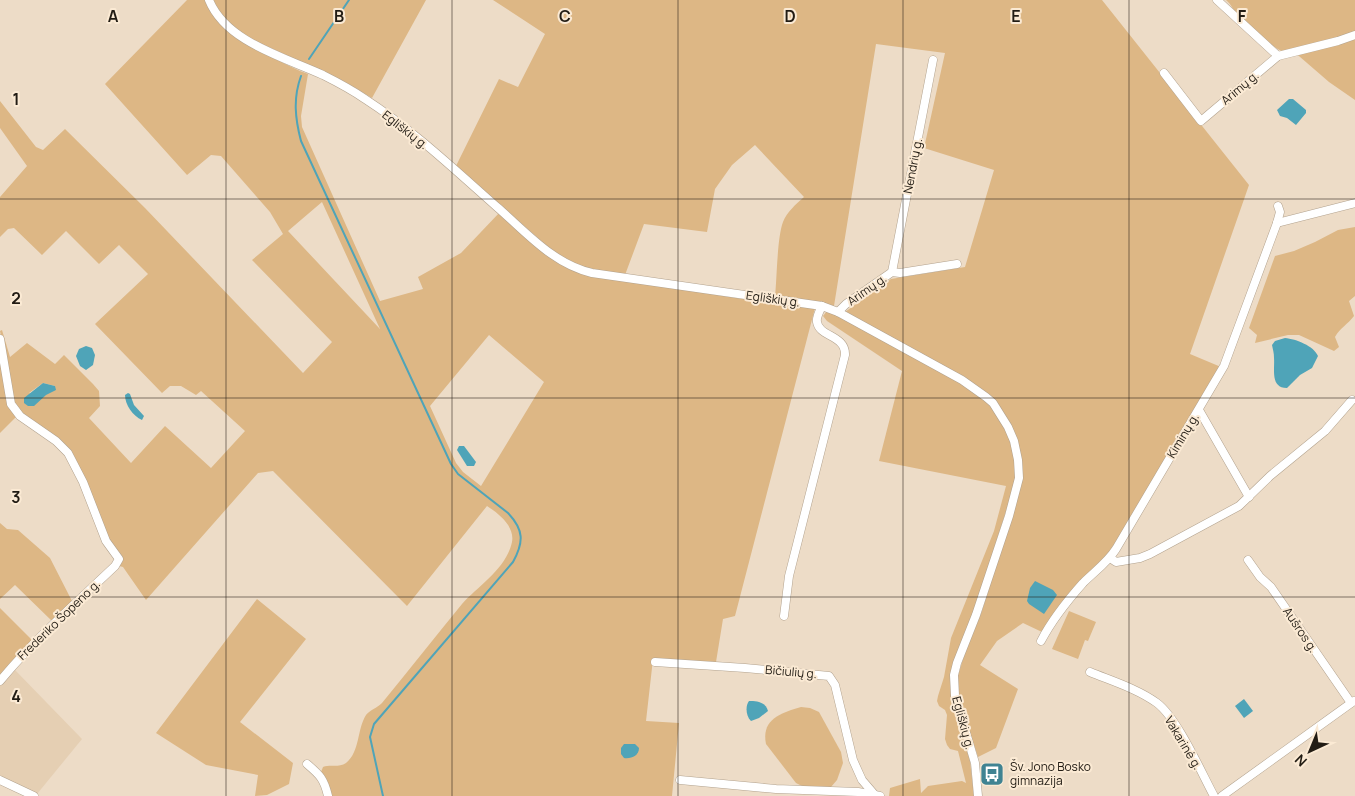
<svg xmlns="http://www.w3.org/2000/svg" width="1355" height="796" font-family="Manrope,sans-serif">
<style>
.built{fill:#e5cfb3}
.green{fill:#ddb785;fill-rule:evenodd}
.water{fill:#4fa4b8}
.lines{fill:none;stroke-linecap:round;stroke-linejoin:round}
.stream{stroke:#4fa4b8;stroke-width:2}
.minor-casing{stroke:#b2a28e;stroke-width:9}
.minor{stroke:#fff;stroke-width:8}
.grid{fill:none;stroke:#221c14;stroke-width:1;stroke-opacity:0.55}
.labels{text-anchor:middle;stroke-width:4;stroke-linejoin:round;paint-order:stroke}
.street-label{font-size:12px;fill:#221c14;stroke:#fbead4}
.poi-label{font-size:12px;fill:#221c14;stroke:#fbead4;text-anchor:start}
.grid-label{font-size:16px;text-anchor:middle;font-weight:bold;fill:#221c14;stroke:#fbead4;stroke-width:4;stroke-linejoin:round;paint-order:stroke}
</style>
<rect width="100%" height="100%" fill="#eddcc7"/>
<polygon class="built" points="14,669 82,739 37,794 0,776 0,685"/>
<g class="green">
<path d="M187 0H205C223 38 264 53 300 71L308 74 301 116 302 127 380 301 423 289 418 277 461 253 500 212 539 247 594 276 775 304 815 308 735 616 723 619 716 662 653 659 646 721 679 723 672 796H331L328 783 321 772 323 767C330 764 339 768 346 763 360 752 357 729 366 715 370 710 377 708 382 703 409 670 435 637 462 604 479 585 506 569 512 542 515 526 498 513 487 506L407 606 273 471 258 473 146 600 123 567 119 566 70 452C55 432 31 425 15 407L0 331 2 330 10 357 27 343 55 364 64 355 93 384 99 391 100 406 89 418 131 463 165 426 211 468 245 431 201 391 196 395 181 386H170L162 393 95 324 148 274 119 245 99 264 66 231 42 255 14 228 8 229 0 237V197L27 166 0 128V101L36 147 43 150 65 129 145 208 303 373 332 342 252 260 283 234 270 212 221 156 211 155 187 175 105 84ZM322 202 380 329 288 231ZM489 335 544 382 481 486 463 472 456 463 430 406ZM43 383 55 386 43 397 29 393Z"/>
<path d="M213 0H426L372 98 345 82 247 37C232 26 221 16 213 0Z"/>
<path d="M493 0H1102L1249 185 1190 354 1221 367 1108 555 1042 632 1023 623 997 641 980 665 1018 689 996 748 978 757 958 696 957 679 964 656 982 611 1010 521 1021 481 1022 469 1021 456 992 399 845 312 891 279 965 267 994 170 924 148 945 53 876 44 834 306 820 302 775 297C777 278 777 238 783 222 787 212 796 204 804 197L755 145 732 165 715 189 707 232 644 224 625 275 589 269 567 261 546 245 456 166 499 79 518 87 545 34Z"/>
<path d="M1226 0H1355V100L1329 82 1292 50 1283 52C1267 43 1250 30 1238 16 1233 10 1232 5 1226 0Z"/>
<path d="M1355 227V296L1349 301 1354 316C1348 324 1340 328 1335 337L1339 347 1334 351 1299 335H1288L1255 343 1257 335 1249 328 1275 256 1294 251 1315 242 1338 230Z"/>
<path d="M827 311 835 313C866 331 898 348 929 365 949 376 970 386 987 402 1008 421 1018 455 1015 483L970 623 956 657 954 705 970 761 974 796H889L890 788 920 779 921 793 928 786 962 781 966 783 958 751 950 749 947 745 945 739 947 715 945 710 939 706 937 701 938 696 944 677 951 638 994 531 1006 486 879 461 902 371 827 321 823 316Z"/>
<polygon points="0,358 16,417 0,433"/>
<polygon points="0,523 7,529 18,530 50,558 73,603 53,622 15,585 0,599"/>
<polygon points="257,599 306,639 240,722 293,763 289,784 267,795 255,796 258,775 206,765 156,733"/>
<polygon points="0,608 33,641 0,677"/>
<polygon points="1069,611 1096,622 1088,641 1085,640 1078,659 1052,649"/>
<path d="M801 707 810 708 819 712 841 752 843 763 837 780 831 787 825 789 806 788 796 783 766 744C761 719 781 713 801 707Z"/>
</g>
<g class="water">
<polygon points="1289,99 1293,99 1306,110 1306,113 1296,125 1287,118 1280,116 1277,110"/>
<path d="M1285 338C1296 339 1314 346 1318 356L1312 368 1300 375 1287 388C1270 388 1275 369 1274 358 1274 353 1273 350 1272 345L1275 341Z"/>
<polygon points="86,346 92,348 95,355 93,365 86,370 80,366 76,356 79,349"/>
<polygon points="43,383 55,386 56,390 46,395 34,406 28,406 24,403 24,398"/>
<path d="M128 393 130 394 134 405 144 416 142 420C133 416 125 405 125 395Z"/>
<polygon points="459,446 464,446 476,462 474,466 467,466 457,450"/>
<polygon points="1035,581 1053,590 1057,595 1044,614 1029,604 1027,601 1030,588"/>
<polygon points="1244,699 1253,711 1244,718 1235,706"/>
<path d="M749 701C757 701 766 702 768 711L759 718 751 721C746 716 745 706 749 701Z"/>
<path d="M624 744H635L639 748C639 756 631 759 624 758L621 754V748Z"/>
</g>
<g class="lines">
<g class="stream">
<polyline points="309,59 349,0"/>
<path d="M301 76C293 98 295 118 301 141L451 464 458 474 508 513C524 530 524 542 513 562L374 724 370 737 383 796"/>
</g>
<g class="minor-casing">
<g id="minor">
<path d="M209 0C226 42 284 57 323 75 337 82 352 90 365 99 413 130 455 170 497 207 526 232 553 264 592 273L822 306 838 312 962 380 986 397 993 403 1008 427 1014 441 1018 460 1019 478 1009 516 976 615 957 663 954 675 955 696 975 763 978 796"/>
<polyline points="1217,0 1278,56"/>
<polyline points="1164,73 1201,121 1278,56 1338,41 1355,35"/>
<polyline points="1277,223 1355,203"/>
<polyline points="892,272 933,60"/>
<polyline points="838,312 846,304 892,272 900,273 957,264"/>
<path d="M0 339 11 404 20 416 56 441 68 453 83 482 106 541 119 559 115 566C76 603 35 639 0 681"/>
<polyline points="1199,410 1249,497"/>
<polyline points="1110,558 1116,562 1140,558 1150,554 1239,506 1270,476 1325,431 1352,400"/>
<polyline points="1248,560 1260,577 1271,587 1351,703"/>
<path d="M784 616 789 576 845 355C846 335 819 337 817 322 816 317 820 310 822 306"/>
<path d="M1041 641C1052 620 1067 601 1083 583 1094 572 1107 563 1116 549L1224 366 1277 223 1280 212 1278 206"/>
<polyline points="655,662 745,668 829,676 835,685 853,760 862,780 874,794"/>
<path d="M1090 672C1112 681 1138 689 1157 703 1178 719 1201 772 1214 796"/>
<path d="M307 764C320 775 324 779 328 796"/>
<polyline points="0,780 34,796"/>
<polyline points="680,780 776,789 858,792 880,796"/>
<polyline points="1222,796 1354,701"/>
</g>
</g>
<use href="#minor" class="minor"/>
</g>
<path class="grid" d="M226 0V796M452 0V796M678 0V796M903 0V796M1129 0V796M0 199H1355M0 398H1355M0 597H1355"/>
<defs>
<g id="bus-square" transform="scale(1.25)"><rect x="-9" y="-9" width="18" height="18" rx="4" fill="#3f8392" stroke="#fbead4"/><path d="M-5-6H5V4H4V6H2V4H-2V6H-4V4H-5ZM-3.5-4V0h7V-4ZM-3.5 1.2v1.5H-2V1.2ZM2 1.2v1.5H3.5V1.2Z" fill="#fff"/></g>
</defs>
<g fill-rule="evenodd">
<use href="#bus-square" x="992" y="774"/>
</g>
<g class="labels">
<g class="street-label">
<text transform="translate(1240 88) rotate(-40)" y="4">Arimų g.</text>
<text transform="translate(405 130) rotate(38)" y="4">Egliškių g.</text>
<text transform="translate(913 166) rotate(-79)" y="4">Nendrių g.</text>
<text transform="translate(867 290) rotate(-35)" y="4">Arimų g.</text>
<text transform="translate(773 299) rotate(8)" y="4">Egliškių g.</text>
<text transform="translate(1183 436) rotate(-59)" y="4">Kiminų g.</text>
<text transform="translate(59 620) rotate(-44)" y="4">Frederiko Šopeno g.</text>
<text transform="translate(1300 630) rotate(56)" y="4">Aušros g.</text>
<text transform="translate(791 672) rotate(5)" y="4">Bičiulių g.</text>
<text transform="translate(963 723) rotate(75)" y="4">Egliškių g.</text>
<text transform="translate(1183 743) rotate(59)" y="4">Vakarinė g.</text>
</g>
<g class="poi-label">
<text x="1010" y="771">Šv. Jono Bosko<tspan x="1010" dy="14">gimnazija</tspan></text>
</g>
</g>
<g class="grid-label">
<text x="113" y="22">A</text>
<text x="339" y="22">B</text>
<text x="565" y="22">C</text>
<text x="790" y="22">D</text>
<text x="1016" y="22">E</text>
<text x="1242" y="22">F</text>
<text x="16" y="105">1</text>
<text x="16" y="304">2</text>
<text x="16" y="503">3</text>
<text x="16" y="702">4</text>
</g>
<g transform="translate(1310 751) rotate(224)" stroke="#fbead4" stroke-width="4" paint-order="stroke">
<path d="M0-4L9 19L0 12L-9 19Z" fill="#221c14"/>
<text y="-8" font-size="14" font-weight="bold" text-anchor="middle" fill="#221c14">N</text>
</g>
</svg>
